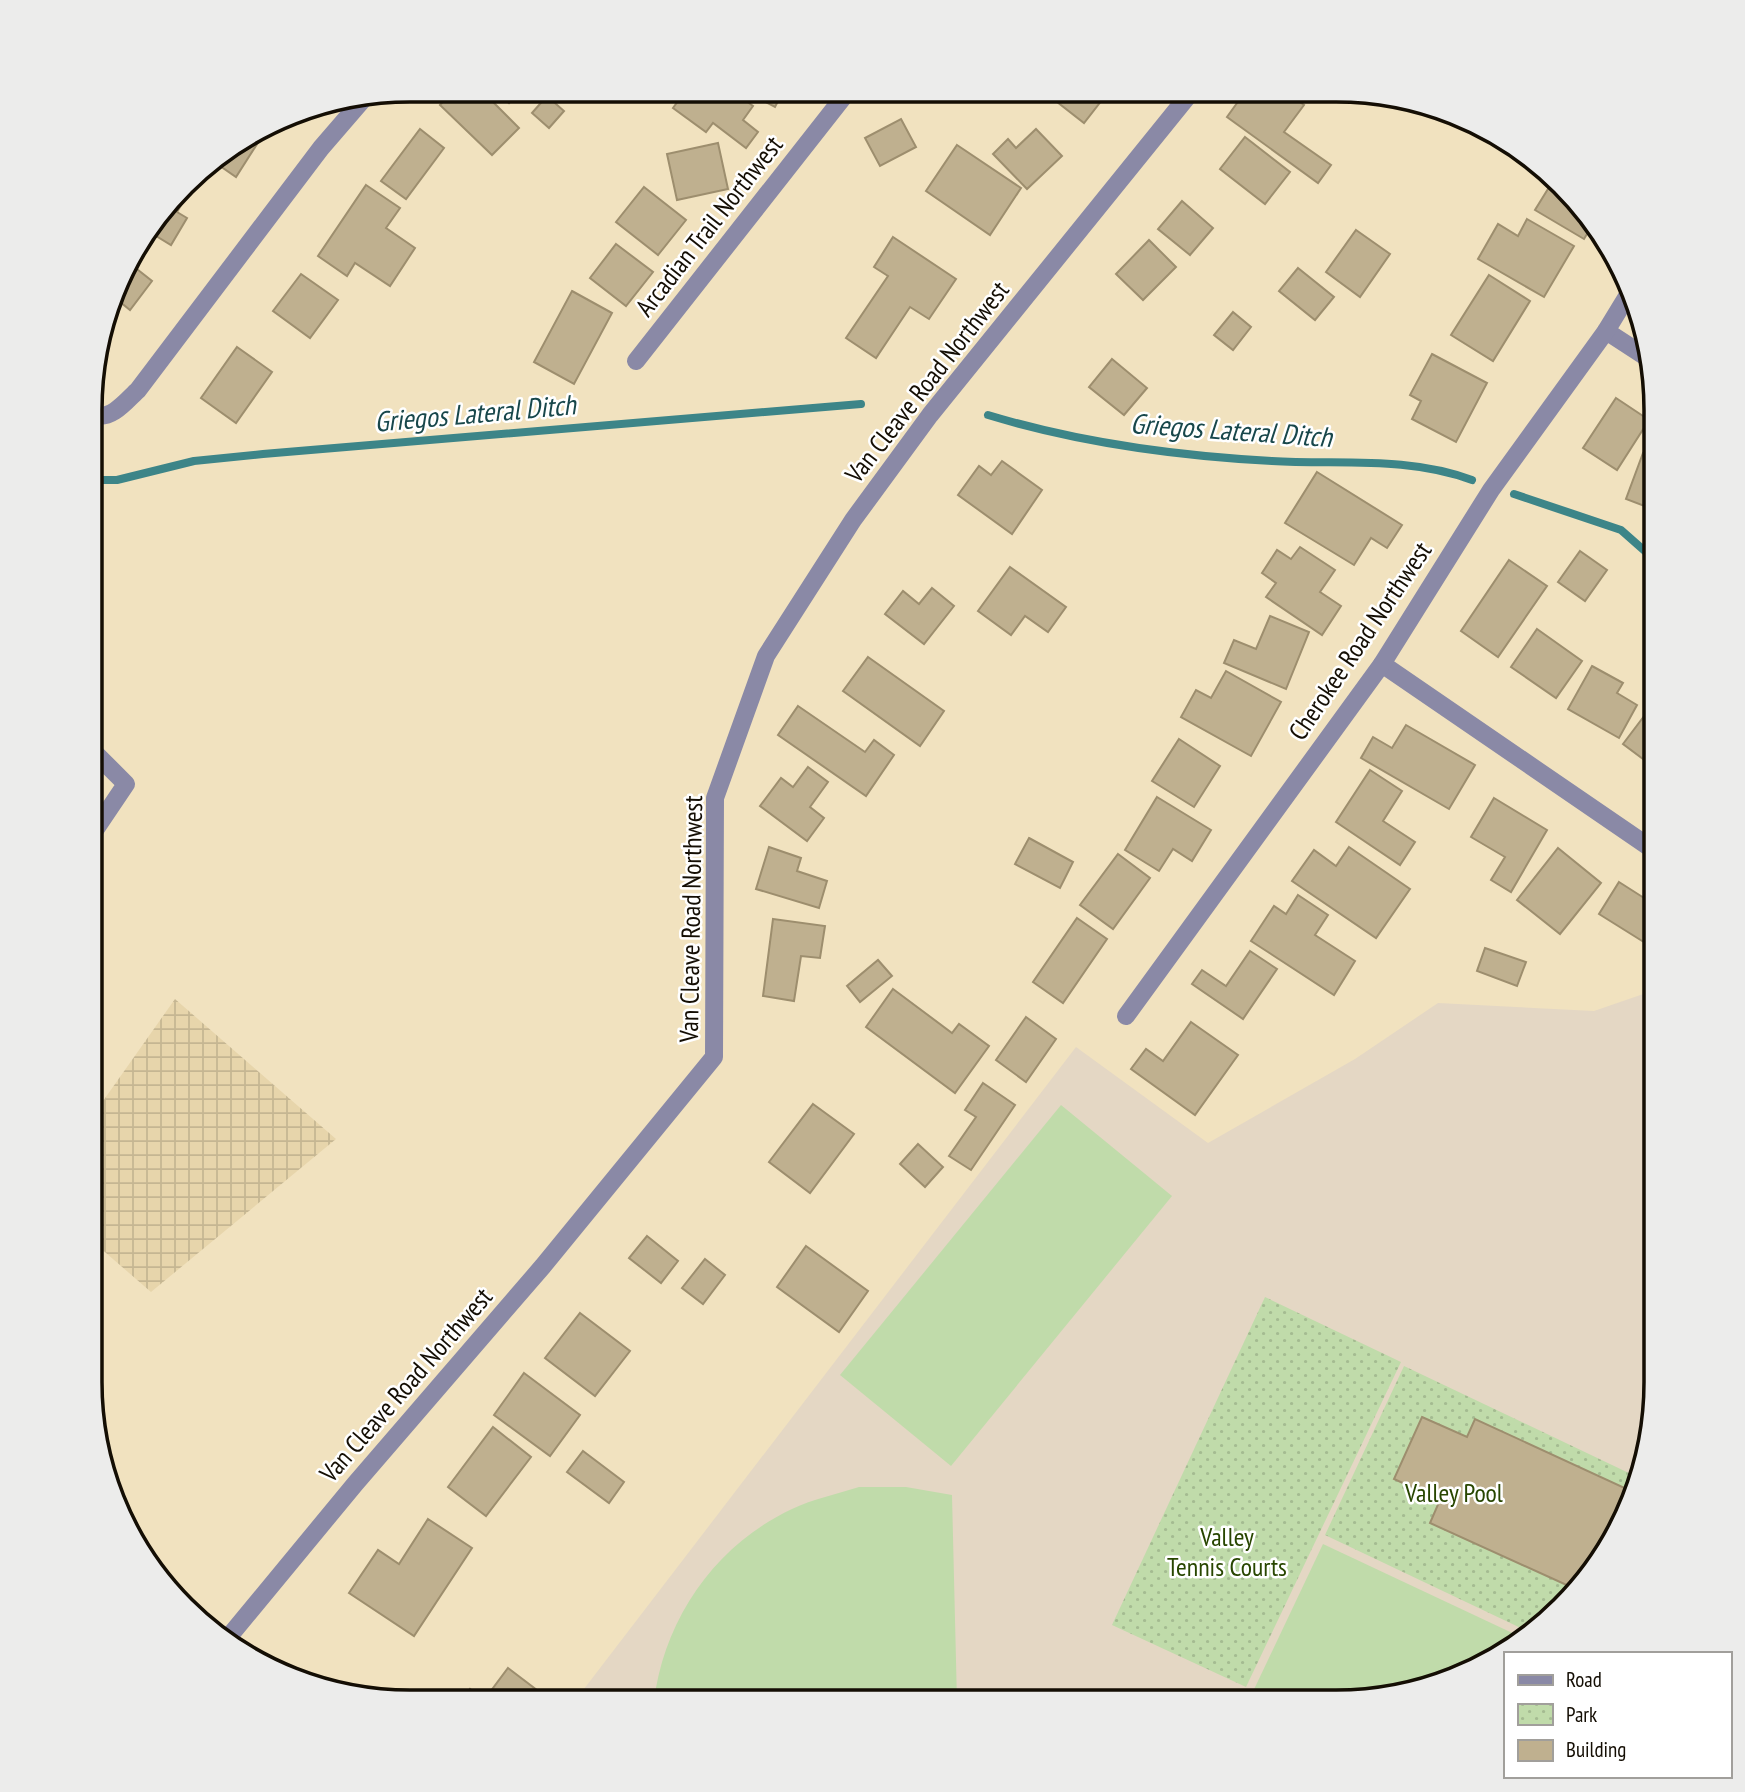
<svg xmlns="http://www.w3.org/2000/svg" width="1745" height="1792" font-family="'PT Sans Narrow',sans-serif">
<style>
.industrial{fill:url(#industrial-grid)}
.education{fill:#e4d7c4}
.grass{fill:#c0dbaa}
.park{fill:url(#park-dots)}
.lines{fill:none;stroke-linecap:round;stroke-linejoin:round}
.stream{stroke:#3d8588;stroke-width:8}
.building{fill:#bfb08f;stroke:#9d8e6e;stroke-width:2}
.street{stroke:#8a89a6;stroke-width:18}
.labels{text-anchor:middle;stroke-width:5;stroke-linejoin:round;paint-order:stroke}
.street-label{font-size:26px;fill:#140e04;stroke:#fff}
.park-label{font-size:26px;fill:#284600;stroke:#fff}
.water-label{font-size:28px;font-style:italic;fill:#18474b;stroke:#fff}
.rim{fill:none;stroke:#140e04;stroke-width:3.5}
</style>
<defs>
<pattern id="industrial-grid" width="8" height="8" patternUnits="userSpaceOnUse" patternTransform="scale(1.75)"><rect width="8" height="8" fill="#e7d5ab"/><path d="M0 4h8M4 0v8" fill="none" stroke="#c5b692"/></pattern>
<pattern id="park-dots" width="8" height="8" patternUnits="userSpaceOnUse" patternTransform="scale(1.75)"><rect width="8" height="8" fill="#c0dbaa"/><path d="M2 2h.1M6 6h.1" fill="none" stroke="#a4bb91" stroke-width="1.8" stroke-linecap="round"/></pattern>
</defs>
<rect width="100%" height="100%" fill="#f1e2bf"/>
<polygon class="industrial" points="175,999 336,1139 151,1292 91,1240 91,1118"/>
<polygon class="education" points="1655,990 1655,1403 1613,1542 1514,1648 1439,1686 1356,1702 574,1702 1076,1047 1208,1143 1355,1059 1438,1003 1594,1011"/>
<g class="grass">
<polygon points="1061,1105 1172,1196 951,1466 840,1375"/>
<path d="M859 1487H906L952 1495 957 1702H654C664 1619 715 1545 792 1509 813 1499 837 1494 859 1487Z"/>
<polygon points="1323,1544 1523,1638 1514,1648 1439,1686 1356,1702 1248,1702"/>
</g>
<g class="park">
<polygon points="1265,1297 1401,1362 1246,1687 1112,1625"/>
<polygon points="1404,1366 1633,1475 1613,1542 1529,1632 1325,1535"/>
</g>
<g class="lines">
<g class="stream">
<path d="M988 415C1077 442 1179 456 1272 461 1339 465 1407 456 1472 480"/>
<polyline points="95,480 117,480 194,461 263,454 861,404"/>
<polyline points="1514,494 1621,530 1655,560"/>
</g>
</g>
<g class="building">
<polygon points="455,89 480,89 519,128 492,155 440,105"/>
<polygon points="493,89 521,90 509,103"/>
<polygon points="686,90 731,90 753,106 743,120 758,132 746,148 713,123 706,132 673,108"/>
<polygon points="743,90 784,90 775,107"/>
<polygon points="1043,91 1109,91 1084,123"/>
<polygon points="1245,92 1286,92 1304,105 1284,132 1331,165 1318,183 1227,117"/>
<polygon points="547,96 564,111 549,128 532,113"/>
<polygon points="901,119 916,147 880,166 865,138"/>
<polygon points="420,129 444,148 406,199 381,181"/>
<polygon points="1036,129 1062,156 1027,189 993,154 1008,139 1016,148"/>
<polygon points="266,130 236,177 213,161"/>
<polygon points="1245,137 1290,172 1265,204 1220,169"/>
<polygon points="718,143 728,189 677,200 667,154"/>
<polygon points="957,145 1021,188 990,235 926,191"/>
<polygon points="192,177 196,180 177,212 187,218 171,245 148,231"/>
<polygon points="1551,184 1593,224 1584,239 1535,210"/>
<polygon points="366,185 400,208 386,228 415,248 390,286 355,263 347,276 318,256"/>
<polygon points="644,187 686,220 658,255 616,222"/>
<polygon points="1182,201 1213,228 1190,255 1158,229"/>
<polygon points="1527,219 1574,246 1544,297 1478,259 1498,224 1518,236"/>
<polygon points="1356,230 1390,254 1360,297 1326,272"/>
<polygon points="893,237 956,279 929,319 910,307 876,358 846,338 888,276 874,267"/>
<polygon points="1149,240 1176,267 1143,300 1116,274"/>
<polygon points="616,244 653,272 626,306 590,278"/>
<polygon points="128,262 152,281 130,310 114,297"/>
<polygon points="1298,268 1334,297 1315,320 1279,291"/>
<polygon points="301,274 338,300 310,338 273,311"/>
<polygon points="1489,275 1530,301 1493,361 1451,335"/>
<polygon points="572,291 612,313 574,384 534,362"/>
<polygon points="1233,312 1251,327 1233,350 1214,335"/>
<polygon points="237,347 272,372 236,423 201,398"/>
<polygon points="1432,354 1487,383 1456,442 1412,419 1421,401 1410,395"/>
<polygon points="1112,359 1147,388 1124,415 1089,387"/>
<polygon points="1616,398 1649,420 1617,470 1583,448"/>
<polygon points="1643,453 1655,458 1655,510 1626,499"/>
<polygon points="1002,461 1042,490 1012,534 958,495 979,466 991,475"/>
<polygon points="1317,472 1402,525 1387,548 1371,538 1354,565 1285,523"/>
<polygon points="1300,547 1335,570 1320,592 1341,606 1322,635 1266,597 1276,583 1262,573 1277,550 1291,559"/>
<polygon points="1580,551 1607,570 1585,601 1558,582"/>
<polygon points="1509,560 1547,586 1498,657 1461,631"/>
<polygon points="1010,567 1066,607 1048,632 1025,616 1011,635 978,611"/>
<polygon points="932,588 954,606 924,644 885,614 903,591 919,604"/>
<polygon points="1270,616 1309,632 1286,689 1224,663 1234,640 1256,649"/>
<polygon points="1537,629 1582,661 1556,698 1511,667"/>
<polygon points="868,657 944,711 920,746 843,691"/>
<polygon points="1592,666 1623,683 1617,693 1637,705 1619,738 1568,709"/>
<polygon points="1226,671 1281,702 1251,756 1181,717 1196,690 1211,698"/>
<polygon points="1654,703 1655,704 1655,768 1623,744"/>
<polygon points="798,706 865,752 874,740 894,755 866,796 778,735"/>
<polygon points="1406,725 1475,765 1449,809 1361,758 1373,737 1392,748"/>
<polygon points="1179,739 1220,766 1194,807 1152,781"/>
<polygon points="808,767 828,782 810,807 824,818 807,841 760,806 781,778 793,787"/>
<polygon points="1370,770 1402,791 1383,821 1415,842 1400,865 1336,822"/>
<polygon points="1157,797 1211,830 1192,861 1173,849 1159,871 1125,850"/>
<polygon points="1494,798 1547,830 1511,892 1491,880 1505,857 1471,837"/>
<polygon points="1029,838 1073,862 1060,888 1015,864"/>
<polygon points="769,847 801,858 797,871 827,881 819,908 756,889"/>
<polygon points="1349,847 1410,889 1376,938 1292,881 1314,850 1336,866"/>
<polygon points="1558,848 1601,883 1560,934 1517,900"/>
<polygon points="1118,854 1150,878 1113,929 1080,905"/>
<polygon points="1619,882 1655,905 1655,949 1599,914"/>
<polygon points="1298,895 1328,915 1315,935 1355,961 1334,995 1251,941 1274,906 1286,914"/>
<polygon points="1077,918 1107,939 1063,1003 1033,982"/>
<polygon points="773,919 825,926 820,958 801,956 794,1001 763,996"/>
<polygon points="1485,948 1526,962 1517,986 1477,971"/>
<polygon points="1250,951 1277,969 1243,1019 1192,984 1202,970 1226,986"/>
<polygon points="878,960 892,976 860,1002 847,986"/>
<polygon points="893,989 952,1033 959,1024 989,1046 955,1093 866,1027"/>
<polygon points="1026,1017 1056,1039 1026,1082 996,1060"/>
<polygon points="1191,1022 1238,1055 1195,1115 1131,1069 1146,1049 1163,1061"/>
<polygon points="983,1083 1015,1105 971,1170 949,1156 976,1117 965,1110"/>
<polygon points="813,1104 854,1134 810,1193 769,1162"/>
<polygon points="918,1144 943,1167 925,1187 900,1164"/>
<polygon points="647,1236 678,1261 661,1283 629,1258"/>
<polygon points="806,1246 868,1291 839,1332 777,1287"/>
<polygon points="705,1259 725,1275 703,1304 682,1288"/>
<polygon points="580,1313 630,1351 595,1396 545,1358"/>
<polygon points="524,1373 580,1415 550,1456 494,1415"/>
<polygon points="1422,1417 1467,1437 1475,1419 1629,1490 1613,1542 1571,1587 1430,1523 1440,1500 1394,1479"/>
<polygon points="493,1427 531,1457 486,1516 448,1487"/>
<polygon points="583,1451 624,1482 609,1503 567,1472"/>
<polygon points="428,1519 472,1548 414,1636 349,1593 378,1550 399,1564"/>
<polygon points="508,1668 546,1697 542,1702 459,1702 470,1689 484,1700"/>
</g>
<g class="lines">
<g class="street">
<polyline points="1606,331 1649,359"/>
<polyline points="636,361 849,90"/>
<path d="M95 415C112 420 127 400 138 390L321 148 365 97"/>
<polyline points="1382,664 1655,851"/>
<polyline points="93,833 126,784 93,751"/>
<polyline points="1126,1016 1382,664 1491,490 1606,331 1631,290"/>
<polyline points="227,1639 355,1484 543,1266 714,1057 715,798 766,656 853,520 930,415 1192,91"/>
</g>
</g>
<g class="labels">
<g class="street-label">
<text transform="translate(709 226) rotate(-52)" y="9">Arcadian Trail Northwest</text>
<text transform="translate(927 382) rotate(-52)" y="9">Van Cleave Road Northwest</text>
<text transform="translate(1360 641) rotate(-56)" y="9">Cherokee Road Northwest</text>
<text transform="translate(691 919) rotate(-89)" y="9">Van Cleave Road Northwest</text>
<text transform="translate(406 1385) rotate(-49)" y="9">Van Cleave Road Northwest</text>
</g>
<g class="park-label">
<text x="1454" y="1502">Valley Pool</text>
<text x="1227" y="1546">Valley<tspan x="1227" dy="30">Tennis Courts</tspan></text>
</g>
<g class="water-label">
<text transform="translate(475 413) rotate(-5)" y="10">Griegos Lateral Ditch</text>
<text transform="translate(1231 430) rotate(4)" y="10">Griegos Lateral Ditch</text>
</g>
</g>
<path d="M0 0H1745V1792H0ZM410 102H1336A308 308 0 0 1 1644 410V1382A308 308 0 0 1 1336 1690H410A308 308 0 0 1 102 1382V410A308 308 0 0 1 410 102Z" fill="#ececeb" fill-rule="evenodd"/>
<path class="rim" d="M410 102H1336A308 308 0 0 1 1644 410V1382A308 308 0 0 1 1336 1690H410A308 308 0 0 1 102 1382V410A308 308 0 0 1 410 102Z"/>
<rect x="1504" y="1652" width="228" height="126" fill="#ffffff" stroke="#a19f9b" stroke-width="2"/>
<rect x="1518" y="1675" width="35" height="10" fill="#8a89a6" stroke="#a19f9b" stroke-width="2"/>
<text x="1566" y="1687" font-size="21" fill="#140e04">Road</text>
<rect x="1518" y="1704" width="35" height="21" fill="url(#park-dots)" stroke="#a19f9b" stroke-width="2"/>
<text x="1566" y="1722" font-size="21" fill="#140e04">Park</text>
<rect x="1518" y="1740" width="35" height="21" fill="#bfb08f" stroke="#a19f9b" stroke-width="2"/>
<text x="1566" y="1757" font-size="21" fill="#140e04">Building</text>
</svg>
